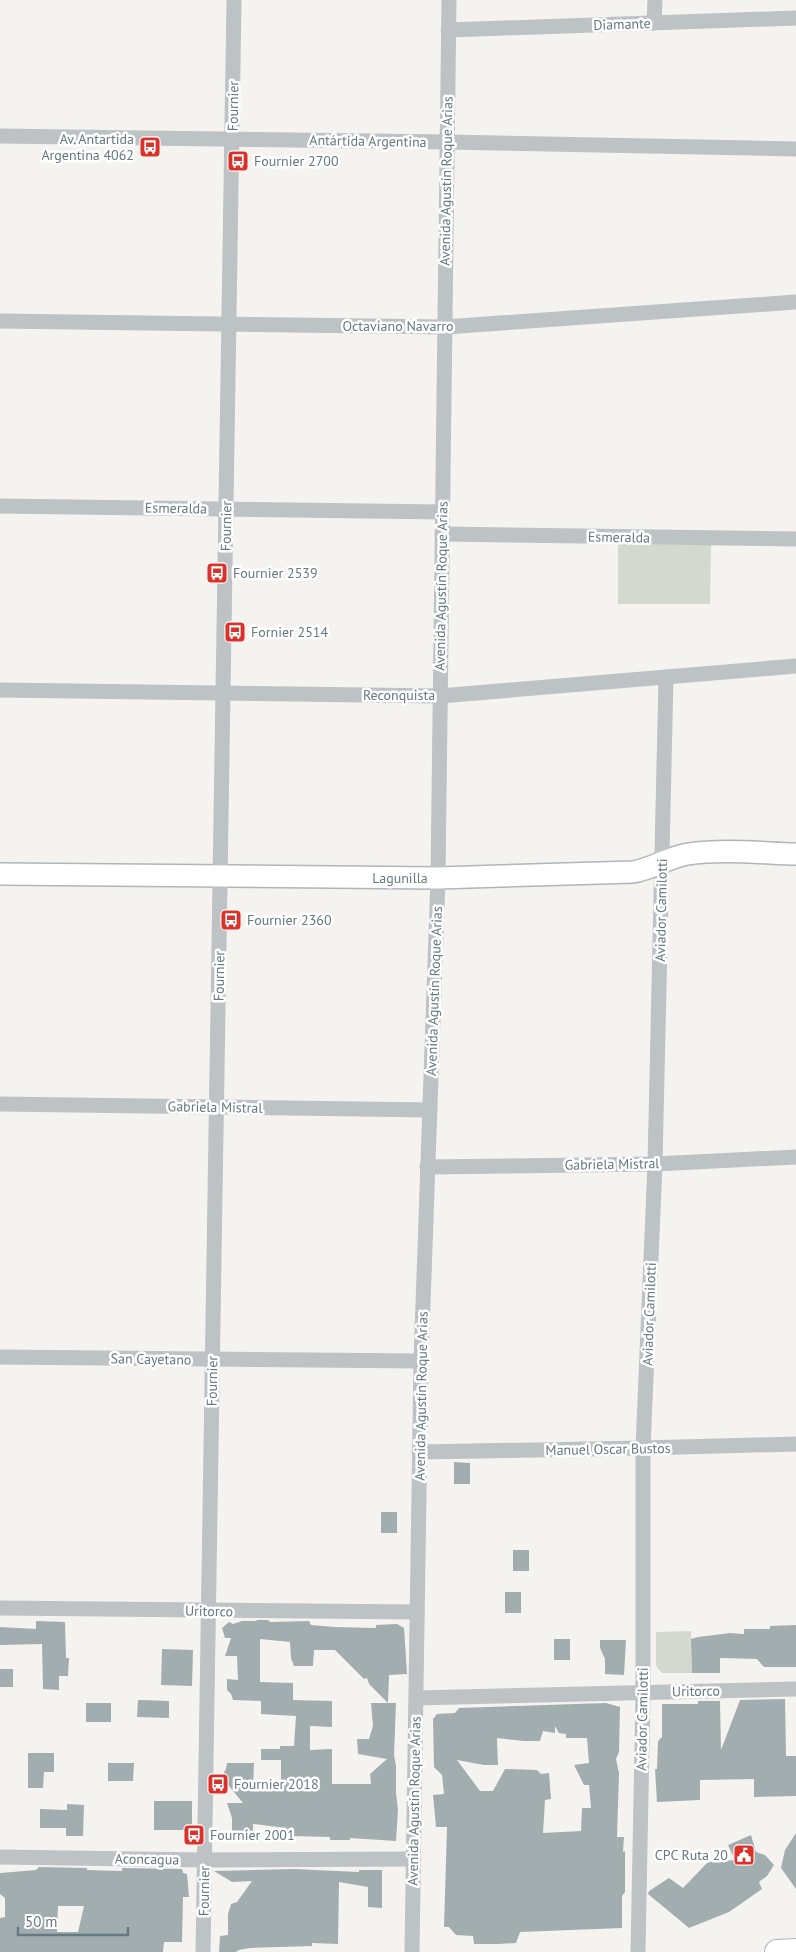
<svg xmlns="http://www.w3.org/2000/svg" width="796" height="1952" font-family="'PT Sans',sans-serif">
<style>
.green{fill:#d4d9cf}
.building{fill:#a2adb0;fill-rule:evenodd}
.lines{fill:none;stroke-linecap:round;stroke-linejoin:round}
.secondary-casing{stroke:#afb6b9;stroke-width:24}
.primary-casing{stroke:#aeb4b7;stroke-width:26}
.street{stroke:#bdc2c4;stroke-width:15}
.secondary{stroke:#fff;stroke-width:21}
.primary{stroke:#fff;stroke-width:24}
.labels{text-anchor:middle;stroke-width:5;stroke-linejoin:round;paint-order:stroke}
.street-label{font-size:14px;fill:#647980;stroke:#fff}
.poi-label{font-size:14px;fill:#647980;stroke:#fff;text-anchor:start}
</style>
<rect width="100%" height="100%" fill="#f4f3f0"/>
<g class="green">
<polygon points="618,544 711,545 710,604 618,604"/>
<polygon points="691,1631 692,1673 662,1673 656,1666 656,1632"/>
</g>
<g class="building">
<polygon points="454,1462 470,1463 470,1484 454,1484"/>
<rect x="381" y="1512" width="16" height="21"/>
<rect x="513" y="1550" width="16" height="21"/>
<rect x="505" y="1592" width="16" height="21"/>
<polygon points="257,1620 268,1620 270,1622 309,1621 311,1625 334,1627 376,1628 376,1625 397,1624 404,1628 407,1674 389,1675 388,1703 369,1684 367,1678 364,1679 335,1650 314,1650 313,1666 294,1666 291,1658 290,1642 260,1639 260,1682 293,1683 293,1700 332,1701 332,1727 310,1726 310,1750 332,1749 332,1784 371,1784 370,1774 387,1759 358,1754 357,1739 369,1739 373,1726 371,1703 396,1703 394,1755 396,1766 396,1793 398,1810 396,1841 350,1838 350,1840 330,1840 330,1837 290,1836 286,1828 253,1824 253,1831 232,1831 232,1818 227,1803 243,1803 224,1780 223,1774 226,1769 227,1763 254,1763 253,1788 256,1788 256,1791 281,1791 281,1760 261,1760 261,1749 280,1749 280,1746 294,1746 296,1716 261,1714 261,1701 233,1700 231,1694 227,1690 227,1679 238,1680 237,1656 225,1656 231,1638 225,1638 222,1628 229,1622 233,1624 242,1621 256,1621"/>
<polygon points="36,1621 65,1622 66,1658 69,1658 68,1676 59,1676 59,1690 43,1689 42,1644 0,1645 0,1627 36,1629"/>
<polygon points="796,1625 796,1667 764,1667 757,1659 720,1658 720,1673 692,1673 691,1639 698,1637 730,1633 744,1634 744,1629 770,1629 770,1626"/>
<rect x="554" y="1639" width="16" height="21"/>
<polygon points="600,1640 626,1640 624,1675 605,1674 605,1659 600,1648"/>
<polygon points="162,1649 193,1650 192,1686 161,1685"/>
<rect x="0" y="1669" width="13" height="18"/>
<polygon points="785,1699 786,1756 796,1756 796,1796 754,1797 754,1779 700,1780 700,1800 657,1802 655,1769 657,1769 658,1741 662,1737 662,1704 698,1704 698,1701 720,1701 721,1750 740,1700"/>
<polygon points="138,1700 169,1701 169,1718 137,1717"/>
<rect x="86" y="1703" width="25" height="19"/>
<path d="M606 1703 620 1707 619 1752 616 1759 619 1773 617 1837H624L623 1852 625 1851V1892L622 1896V1928L520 1932 516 1943 497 1944H474L473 1936 456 1935 449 1927H444L447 1827H436L433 1795 444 1794 442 1775 434 1767 433 1719 437 1714 455 1713 459 1708ZM555 1726 559 1733 566 1734V1738H587L589 1763 574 1765 584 1785H589L591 1808H582L581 1831 543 1833 545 1800 551 1799 549 1773 541 1774 537 1770 505 1769 493 1791H480L457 1760 484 1765H498L497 1738 523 1741H540L543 1731 555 1733Z"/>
<polygon points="28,1753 54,1753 54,1772 44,1772 43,1788 28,1788"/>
<polygon points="108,1763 134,1763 133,1781 108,1781"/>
<rect x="154" y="1801" width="38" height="29"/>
<polygon points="67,1804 84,1805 83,1836 66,1836 66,1828 40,1828 40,1809 67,1810"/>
<polygon points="796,1833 796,1889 781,1868 785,1850"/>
<polygon points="751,1835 756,1852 765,1855 774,1865 767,1876 759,1882 762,1889 729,1912 689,1928 648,1894 649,1891 669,1878 683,1888 708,1862 735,1860 728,1845"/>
<path d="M39 1867 87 1868V1870L122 1871V1868L182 1869 183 1873 187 1874 189 1897H183L182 1942H164L163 1952H0V1918L5 1917V1898L0 1894V1873L36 1870ZM58 1906H84L78 1932H57Z"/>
<polygon points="294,1869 359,1872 359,1870 382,1870 382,1908 368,1907 368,1887 339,1882 338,1944 312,1943 312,1946 250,1948 239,1950 236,1952 219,1952 220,1936 228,1935 228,1914 231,1904 237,1902 252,1881 232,1882 214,1871"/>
</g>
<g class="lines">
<g class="secondary-casing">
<path id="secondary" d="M0 874 438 878 633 872C652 869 669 857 688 854 722 849 761 853 796 854"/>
</g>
<g class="primary-casing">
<polyline id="primary" points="777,1952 796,1951"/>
</g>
<g class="street">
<polyline points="654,23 655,0"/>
<polyline points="448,30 796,18"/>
<polyline points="0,136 447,142 796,149"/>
<polyline points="0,321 445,327 796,302"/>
<polyline points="0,506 442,512"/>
<polyline points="442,534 796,539"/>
<polyline points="0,690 440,696 796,666"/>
<polyline points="0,1104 430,1110"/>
<polyline points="427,1167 655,1164 796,1157"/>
<polyline points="0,1357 421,1361"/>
<polyline points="419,1452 643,1448 796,1444"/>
<polyline points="0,1608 417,1612"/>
<polyline points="416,1698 796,1689"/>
<polyline points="0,1857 204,1860 414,1859"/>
<polyline points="203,1952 234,0"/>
<polyline points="412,1952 421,1361 438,878 449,0"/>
<polyline points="638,1952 643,1693 643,1448 655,1164 666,677"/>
</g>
<use href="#secondary" class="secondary"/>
<use href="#primary" class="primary"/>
</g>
<defs>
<g id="bus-square" transform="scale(1.125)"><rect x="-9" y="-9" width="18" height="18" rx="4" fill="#d9322b" stroke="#fff"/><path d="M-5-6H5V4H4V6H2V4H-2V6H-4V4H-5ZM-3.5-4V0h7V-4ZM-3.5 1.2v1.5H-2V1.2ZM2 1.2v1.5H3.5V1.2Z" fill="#fff"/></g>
<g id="civic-square" transform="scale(1.125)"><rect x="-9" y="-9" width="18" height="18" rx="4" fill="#d9322b" stroke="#fff"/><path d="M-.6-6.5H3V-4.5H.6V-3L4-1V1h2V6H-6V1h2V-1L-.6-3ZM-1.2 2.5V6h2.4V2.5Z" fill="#fff"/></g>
</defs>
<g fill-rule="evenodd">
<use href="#bus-square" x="150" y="147"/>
<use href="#bus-square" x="238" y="161"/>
<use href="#bus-square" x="217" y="573"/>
<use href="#bus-square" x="235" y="632"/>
<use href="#bus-square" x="231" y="920"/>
<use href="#bus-square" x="218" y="1784"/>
<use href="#bus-square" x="194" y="1835"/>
<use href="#civic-square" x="744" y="1855"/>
</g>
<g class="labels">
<g class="street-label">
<text transform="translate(622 24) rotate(-2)" y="5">Diamante</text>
<text transform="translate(233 106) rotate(-89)" y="5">Fournier</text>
<text transform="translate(368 141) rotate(1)" y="5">Antártida Argentina</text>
<text transform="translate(446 181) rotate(-89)" y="5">Avenida Agustín Roque Arias</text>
<text x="398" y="331">Octaviano Navarro</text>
<text transform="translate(176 508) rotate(1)" y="5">Esmeralda</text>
<text transform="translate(226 526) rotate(-89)" y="5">Fournier</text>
<text transform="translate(619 537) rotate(1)" y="5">Esmeralda</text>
<text transform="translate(441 586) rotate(-89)" y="5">Avenida Agustín Roque Arias</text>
<text x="399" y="700">Reconquista</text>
<text x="400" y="883">Lagunilla</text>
<text transform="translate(661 910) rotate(-89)" y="5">Aviador Camilotti</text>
<text transform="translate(219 976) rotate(-89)" y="5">Fournier</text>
<text transform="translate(434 991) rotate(-88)" y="5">Avenida Agustín Roque Arias</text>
<text transform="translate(215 1107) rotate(1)" y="5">Gabriela Mistral</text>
<text transform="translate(612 1164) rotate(-1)" y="5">Gabriela Mistral</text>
<text transform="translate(649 1314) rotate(-88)" y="5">Aviador Camilotti</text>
<text transform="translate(151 1359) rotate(1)" y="5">San Cayetano</text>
<text transform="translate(212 1381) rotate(-89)" y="5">Fournier</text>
<text transform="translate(421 1396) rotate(-89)" y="5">Avenida Agustín Roque Arias</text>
<text transform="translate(608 1449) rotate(-1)" y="5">Manuel Oscar Bustos</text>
<text transform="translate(209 1611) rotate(1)" y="5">Uritorco</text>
<text transform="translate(696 1691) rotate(-1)" y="5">Uritorco</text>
<text transform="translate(642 1719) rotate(-89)" y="5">Aviador Camilotti</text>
<text transform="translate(414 1801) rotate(-89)" y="5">Avenida Agustín Roque Arias</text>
<text transform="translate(147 1859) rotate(1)" y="5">Aconcagua</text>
<text transform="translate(204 1891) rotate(-89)" y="5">Fournier</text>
</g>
<g class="poi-label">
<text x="134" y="144" text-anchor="end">Av. Antartida<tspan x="134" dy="16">Argentina 4062</tspan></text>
<text x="254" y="166">Fournier 2700</text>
<text x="233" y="578">Fournier 2539</text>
<text x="251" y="637">Fornier 2514</text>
<text x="247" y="925">Fournier 2360</text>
<text x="234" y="1789">Fournier 2018</text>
<text x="210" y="1840">Fournier 2001</text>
<text x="728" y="1860" text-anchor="end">CPC Ruta 20</text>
</g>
</g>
<path d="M18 1927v8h110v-8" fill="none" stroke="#647980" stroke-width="2.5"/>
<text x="25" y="1927" font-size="15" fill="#647980" stroke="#ffffff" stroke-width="4" paint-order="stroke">50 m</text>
</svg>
